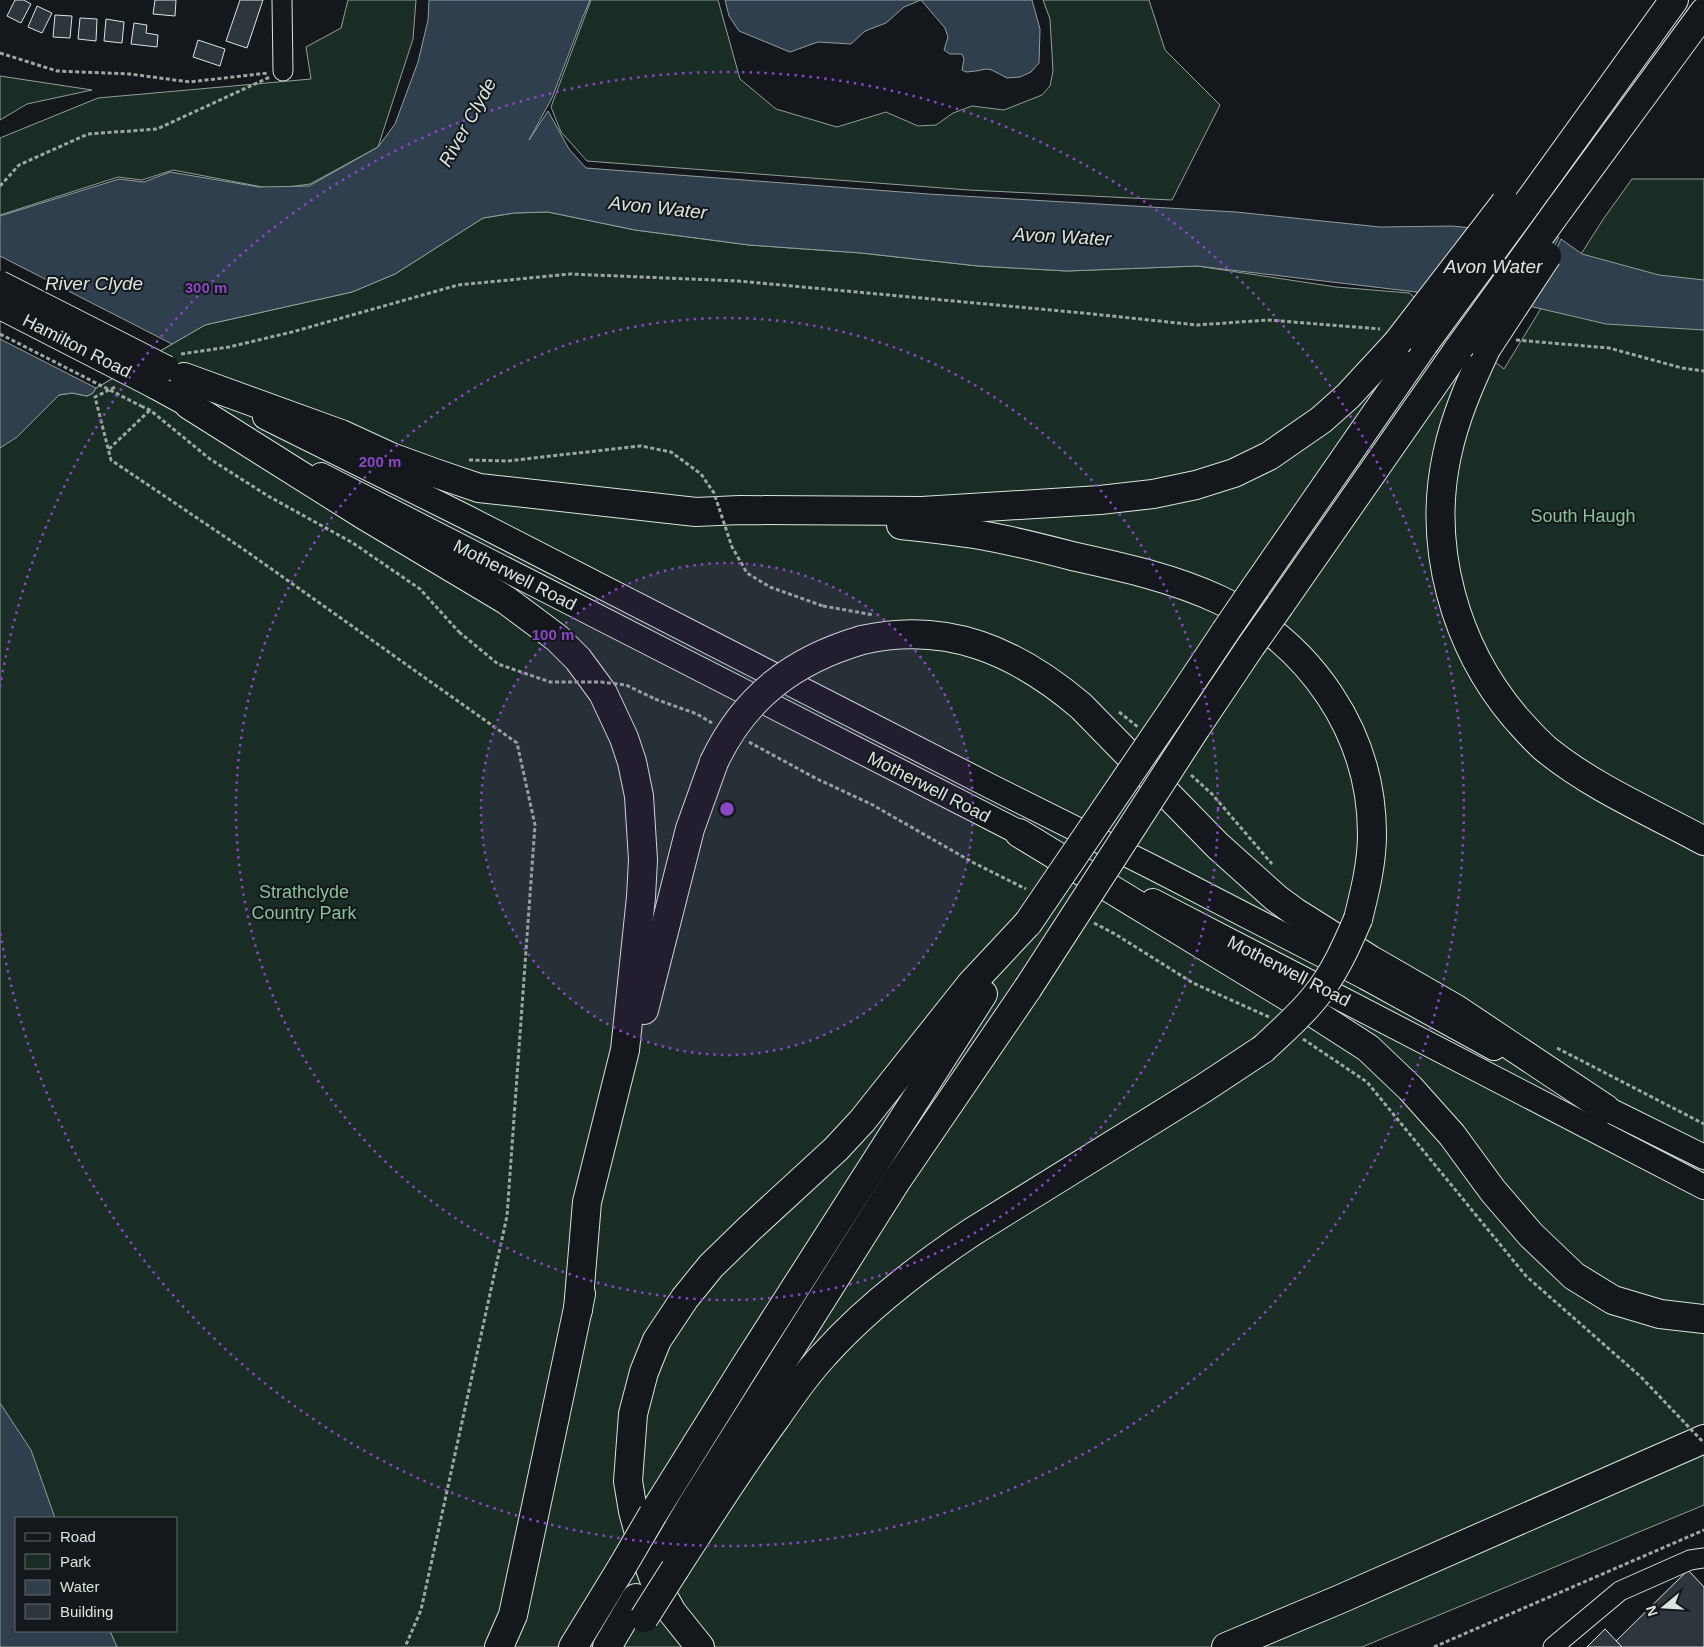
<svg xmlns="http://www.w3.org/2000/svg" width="1704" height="1647" font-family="Arial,sans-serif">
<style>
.green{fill:#1a2d24;stroke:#939e99;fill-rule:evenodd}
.water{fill:#2f3f4d;stroke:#939e99}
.pier{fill:#14181c;stroke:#939e99}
.building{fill:#2c363c;stroke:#d8e6dc}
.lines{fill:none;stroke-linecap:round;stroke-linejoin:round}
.minor-casing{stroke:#d8e6dc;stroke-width:21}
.major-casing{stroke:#d8e6dc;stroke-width:26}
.highway-casing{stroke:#d8e6dc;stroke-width:30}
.path{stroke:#9da8a2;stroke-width:3;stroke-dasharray:4 2.5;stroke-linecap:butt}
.minor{stroke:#14181c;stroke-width:19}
.major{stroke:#14181c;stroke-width:24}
.highway{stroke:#14181c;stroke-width:28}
.major-bridge-casing{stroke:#d8e6dc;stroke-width:26;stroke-linecap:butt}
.highway-bridge-casing{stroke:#d8e6dc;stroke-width:30;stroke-linecap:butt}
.path-bridge{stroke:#9da8a2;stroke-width:3;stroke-dasharray:4 2.5;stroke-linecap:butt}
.major-bridge{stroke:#14181c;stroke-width:24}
.highway-bridge{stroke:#14181c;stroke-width:28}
.ring{fill:none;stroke:#8948c3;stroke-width:2.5;stroke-dasharray:2.5 5}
.labels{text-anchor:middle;stroke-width:4;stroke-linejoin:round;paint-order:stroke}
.street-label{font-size:18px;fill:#d8e6dc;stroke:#14181c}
.park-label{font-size:18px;fill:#8ac095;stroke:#14181c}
.water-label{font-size:19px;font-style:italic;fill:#d8e6dc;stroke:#14181c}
.centre{fill:#8948c3;stroke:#14181c;stroke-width:2.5}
.ring-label{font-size:15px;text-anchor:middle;font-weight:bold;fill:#8948c3;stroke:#14181c;stroke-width:4;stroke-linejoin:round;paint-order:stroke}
</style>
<rect width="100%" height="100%" fill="#14181c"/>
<g class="green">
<polygon points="348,0 416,0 413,39 378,147 310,184 273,189 173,170 142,180 118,177 0,215 0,138 98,98 311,79 306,47 341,28"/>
<polygon points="591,0 718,0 740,79 776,109 837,127 886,112 918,126 936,125 953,113 972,106 1004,110 1042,95 1050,86 1053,71 1050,19 1043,0 1149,0 1165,50 1220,105 1172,200 969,190 587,161 561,132 551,107"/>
<polygon points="0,76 92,90 27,104 0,120"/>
<path d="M1632 179H1704V1505L1362 1647H0V371L59 395 72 393 87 396 93 393 96 388 205 325 352 292 395 274 483 218 514 213 548 212 635 230 749 245 861 253 978 266 1067 271 1197 266 1336 287 1409 293 1504 369 1540 310 1581 254 1604 218ZM16 1518H176V1631H16Z"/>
</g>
<g class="water">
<polygon points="429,0 590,0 582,19 552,98 529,140 548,111 569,149 586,168 928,194 1236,212 1380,227 1452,226 1559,237 1526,305 1197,266 1067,271 978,266 861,253 749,245 635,230 548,212 514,213 483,218 395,274 352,292 205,325 96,388 93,393 87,396 72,393 59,395 17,437 0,448 0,216 119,179 144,182 170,172 259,187 309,186 378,147 395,124 418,62 428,20"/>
<polygon points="725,0 921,0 904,7 886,23 865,31 851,44 818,42 790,52 739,31 729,16"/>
<polygon points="921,0 1032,0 1040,29 1039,63 1031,72 1020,77 1007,78 992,70 986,69 976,71 966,72 962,70 964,59 962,54 950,54 944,50 948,37 945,28"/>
<polygon points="1561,239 1582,254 1659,275 1704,280 1704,330 1606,324 1529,306"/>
<polygon points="0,1403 31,1450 55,1518 16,1518 16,1631 110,1631 117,1647 0,1647"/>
</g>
<polygon class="pier" points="0,256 172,344 96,388 0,339"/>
<g class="building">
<polygon points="15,0 24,0 31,4 21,23 7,16"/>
<polygon points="155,0 176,0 175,16 153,14"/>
<polygon points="240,0 263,0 247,48 226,41"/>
<polygon points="37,6 52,13 42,33 28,27"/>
<polygon points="55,15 72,16 70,38 53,37"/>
<polygon points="80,18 97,19 96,41 78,39"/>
<polygon points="106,19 124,22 122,43 104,41"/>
<polygon points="134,23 147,25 146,33 158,35 157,47 131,44"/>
<polygon points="198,40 225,49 220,66 193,57"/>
<polygon points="1688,1570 1704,1587 1704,1647 1622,1647 1616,1641"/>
<polygon points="1605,1629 1622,1647 1587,1647"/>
</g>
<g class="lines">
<g class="minor-casing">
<g id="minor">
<polyline points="282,0 283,71"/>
<polyline points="1553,1647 1620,1591 1690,1560 1704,1558"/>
</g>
</g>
<g class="major-casing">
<g id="major">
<polyline points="154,386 205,414"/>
<polyline points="265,417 464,516 992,787 1152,867 1365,977 1494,1048"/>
<polyline points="321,475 1036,841"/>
<polyline points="1153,901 1704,1187"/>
<polyline points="1589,1100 1704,1157"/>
</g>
</g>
<g class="highway-casing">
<g id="highway">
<polyline points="1527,204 1674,0"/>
<polyline points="1560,208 1704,12"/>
<path d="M1486 349C1470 383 1455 417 1447 455 1427 547 1455 646 1515 717 1525 728 1535 740 1547 750 1594 788 1651 812 1704 841"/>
<polyline points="184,377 341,434 391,457 435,473 479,488 696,512 740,510 922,511 1100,500 1153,494 1196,485 1234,473 1269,456 1321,420 1348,396 1397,343"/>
<polyline points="189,405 362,514 506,600 557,638 578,659 603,693 624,738 632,762 639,796 643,860 641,897 625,1050 587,1202 578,1310"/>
<path d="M901 525C931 528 961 531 991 537 1018 542 1045 549 1072 556 1122 567 1173 578 1220 600 1310 644 1372 732 1372 834 1372 863 1365 891 1358 919"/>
<polyline points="1255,588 1424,344"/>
<polyline points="1280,605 1459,348"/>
<path d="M862 640C948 621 1016 651 1081 706L1218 846 1276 898 1295 912 1371 960 1456 1009 1606 1109"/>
<polyline points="1173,710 1225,632"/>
<polyline points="1196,728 1251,646"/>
<polyline points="1019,833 1295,1001 1368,1048 1410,1088 1452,1135 1493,1191 1531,1235 1574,1276 1613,1300 1660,1314 1704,1319"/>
<polyline points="644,1010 690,829 714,762"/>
<polyline points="653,1514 744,1368 983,994"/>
<polyline points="666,1549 692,1505 897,1180 1028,988"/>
<path d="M675 1569C708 1518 740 1467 776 1418 791 1396 806 1374 824 1355 867 1307 918 1268 972 1232L1204 1088 1263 1049"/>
<polyline points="499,1647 513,1615 581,1294"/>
<polyline points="573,1647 622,1567"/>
<polyline points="607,1647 636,1598"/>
<polyline points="700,1647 672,1612 655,1582 644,1552 633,1511 628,1481 633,1414 644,1372 657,1340 685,1298 711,1266 749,1229 836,1149 862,1121 971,984 1028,923"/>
<polyline points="1226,1647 1338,1600 1704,1439"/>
</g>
</g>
<g class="path">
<polyline points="0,53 57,71 130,74 190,82 268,73"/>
<polyline points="0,186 19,165 88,134 157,129 270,77"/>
<polyline points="1516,340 1609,348 1682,368 1704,371"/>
<polyline points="181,354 229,347 292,332 458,285 570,274 738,281 1083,313 1197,325 1268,320 1380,329"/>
<polyline points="115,387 95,397 111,460 249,553 517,743 535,825 507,1216 421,1610 405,1647"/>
<polyline points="141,406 150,410 210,459 268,496 353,543 420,589 459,632"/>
<polyline points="109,449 150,410"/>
<polyline points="469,460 507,461 631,447"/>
<polyline points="823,606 874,615"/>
<polyline points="655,699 697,714 712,723"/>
<polyline points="1119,712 1138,727"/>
<polyline points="749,742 817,779 871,804 974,863 1026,889"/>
<polyline points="1191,775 1212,794 1272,864"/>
<polyline points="1094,923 1115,934 1193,983 1269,1017"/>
<polyline points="1303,1039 1367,1082 1526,1276 1641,1377"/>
<polyline points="1557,1048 1704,1124"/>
<polyline points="1434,1647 1704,1530"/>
</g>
<use href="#minor" class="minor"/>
<use href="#major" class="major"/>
<use href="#highway" class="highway"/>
<g class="major-bridge-casing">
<g id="major-bridge">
<polyline points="0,283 167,368"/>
<polyline points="0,307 154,386"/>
</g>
</g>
<g class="highway-bridge-casing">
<g id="highway-bridge">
<polyline points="1397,343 1505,203"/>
<polyline points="1424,344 1527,204"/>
<polyline points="1459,348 1560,208"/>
<polyline points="1486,349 1547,256"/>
<polyline points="1225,632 1255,588"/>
<polyline points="1251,646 1280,605"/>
<path d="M714 762C745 696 794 660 862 640"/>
<polyline points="1028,923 1173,710"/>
<polyline points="1028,988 1196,728"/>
<path d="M1263 1049C1281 1032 1300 1016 1315 997 1334 974 1346 947 1358 919"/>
<polyline points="622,1567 653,1514"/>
<polyline points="644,1618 675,1569"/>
</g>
</g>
<g class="path-bridge">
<polyline points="0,334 141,406"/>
<polyline points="631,447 641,446 671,452 701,474 714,493 732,547 747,573 770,587 823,606"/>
<polyline points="459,632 498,664 550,682 601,682 626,685 655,699"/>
<polyline points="1641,1377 1704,1443"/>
</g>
<use href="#major-bridge" class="major-bridge"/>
<use href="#highway-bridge" class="highway-bridge"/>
</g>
<circle cx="727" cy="809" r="246" fill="#8948c3" fill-opacity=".12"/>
<g class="ring">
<circle cx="727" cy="809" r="246"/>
<circle cx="727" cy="809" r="491"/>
<path d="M0 687A737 737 0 1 1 0 931"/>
</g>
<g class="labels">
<g class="street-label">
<text transform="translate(77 346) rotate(27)" y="6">Hamilton Road</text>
<text transform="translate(515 575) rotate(27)" y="6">Motherwell Road</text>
<text transform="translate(929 787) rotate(27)" y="6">Motherwell Road</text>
<text transform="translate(1289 971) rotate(27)" y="6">Motherwell Road</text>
</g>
<g class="park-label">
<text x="1583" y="522">South Haugh</text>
<text x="304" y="898">Strathclyde<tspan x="304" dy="21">Country Park</tspan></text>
</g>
<g class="water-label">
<text transform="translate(467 122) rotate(-61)" y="7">River Clyde</text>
<text transform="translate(658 207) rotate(6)" y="7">Avon Water</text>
<text transform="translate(1062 236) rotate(3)" y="7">Avon Water</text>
<text x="1493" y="273">Avon Water</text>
<text x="94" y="290">River Clyde</text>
</g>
</g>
<circle cx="727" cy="809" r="8" class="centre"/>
<g class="ring-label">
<text x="206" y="293">300 m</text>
<text x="380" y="467">200 m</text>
<text x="553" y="640">100 m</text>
</g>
<rect x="15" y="1517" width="162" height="115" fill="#14181c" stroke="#626a69"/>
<rect x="25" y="1533" width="25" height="8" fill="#14181c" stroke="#626a69"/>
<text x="60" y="1542" font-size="15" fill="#d8e6dc">Road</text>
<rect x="25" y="1554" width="25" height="15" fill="#1a2d24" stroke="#626a69"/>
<text x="60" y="1567" font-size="15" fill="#d8e6dc">Park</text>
<rect x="25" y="1580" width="25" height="15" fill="#2f3f4d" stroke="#626a69"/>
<text x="60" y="1592" font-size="15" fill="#d8e6dc">Water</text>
<rect x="25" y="1604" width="25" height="15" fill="#2c363c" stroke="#626a69"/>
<text x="60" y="1617" font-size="15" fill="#d8e6dc">Building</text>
<g transform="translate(1664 1607) rotate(252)" stroke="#14181c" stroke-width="4" paint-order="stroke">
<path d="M0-4L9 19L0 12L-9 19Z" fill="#d8e6dc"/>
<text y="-8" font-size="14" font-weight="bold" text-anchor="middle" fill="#d8e6dc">N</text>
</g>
</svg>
